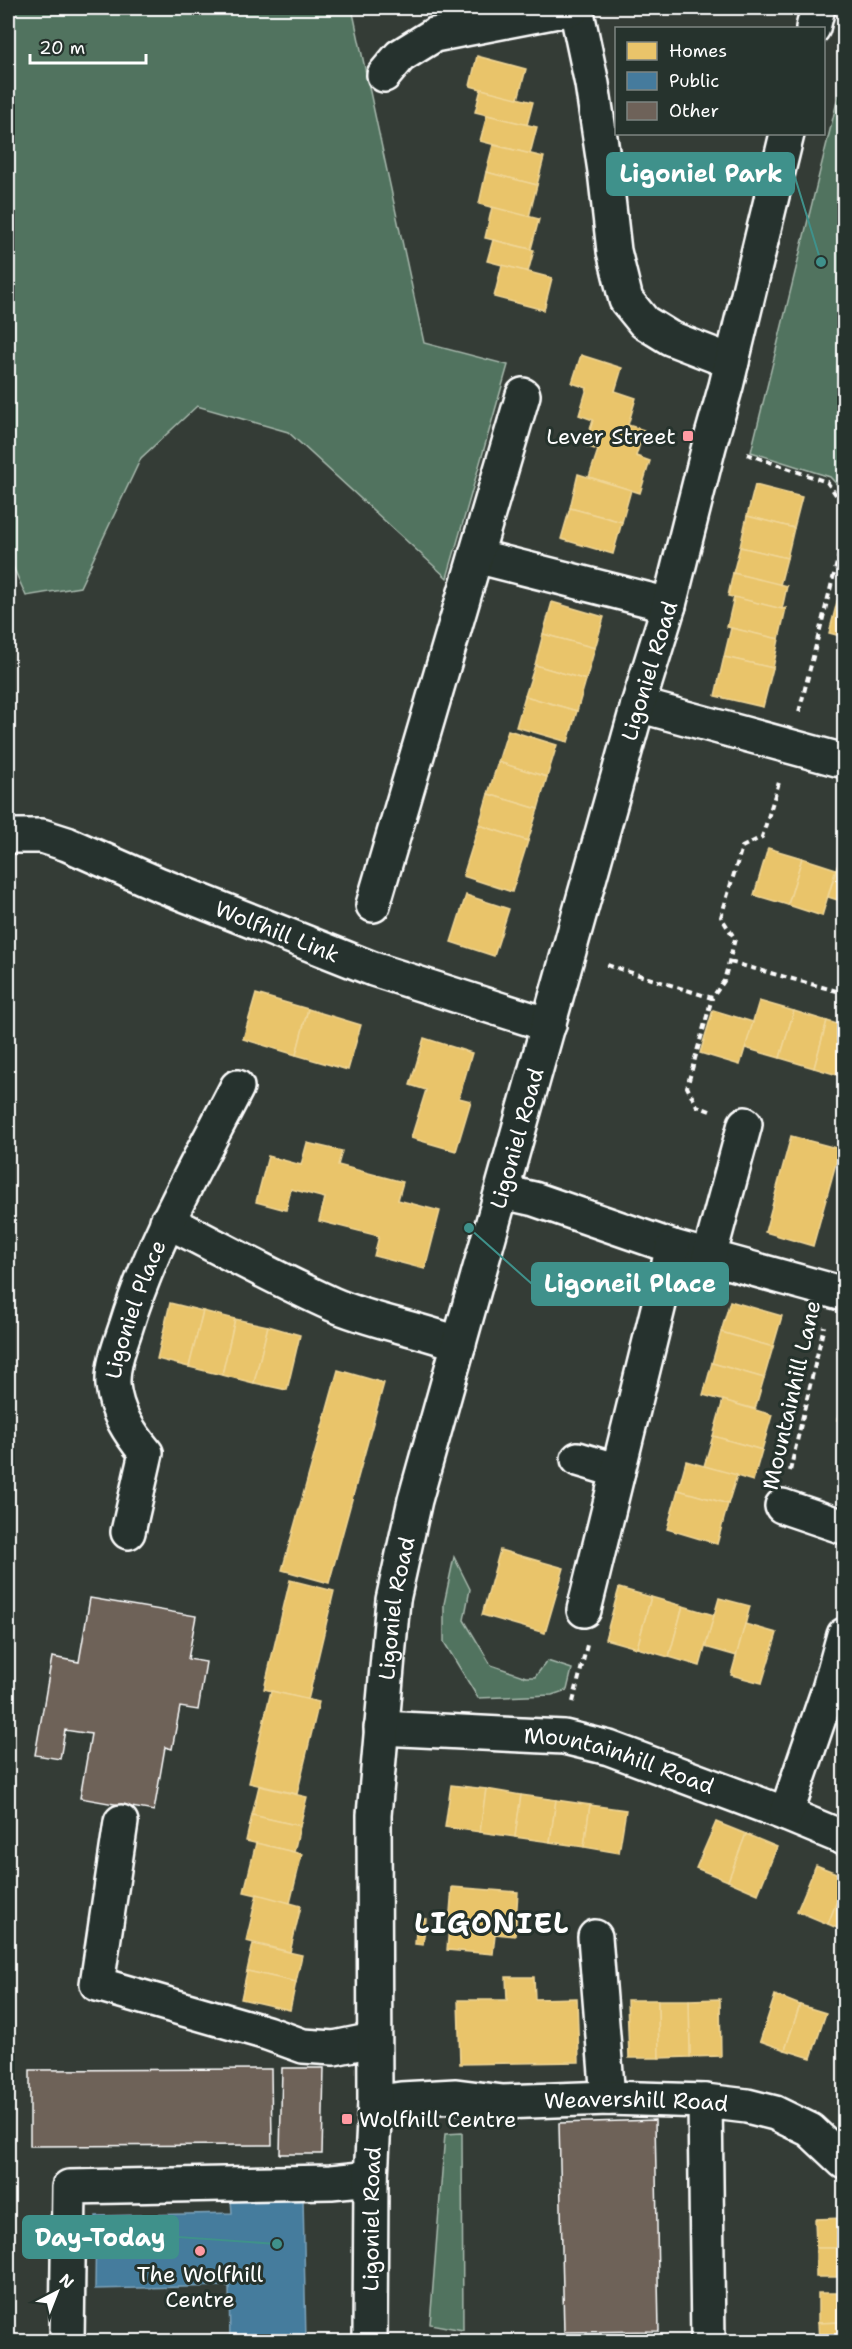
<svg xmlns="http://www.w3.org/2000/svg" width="852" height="2349" font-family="'Shantell Sans',sans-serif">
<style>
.green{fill:#51735e;stroke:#a8b9ae;stroke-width:1.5}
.homes{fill:#e9c46a;stroke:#f0d697;stroke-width:1.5}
.public{fill:#457b9d;stroke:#7da3ba;stroke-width:1.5}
.building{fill:#6e6259;stroke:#fff;stroke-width:1.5}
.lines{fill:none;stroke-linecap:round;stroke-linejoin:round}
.minor-casing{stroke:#fff;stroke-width:38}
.path{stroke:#fff;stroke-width:4;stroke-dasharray:6 4.5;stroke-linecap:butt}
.minor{stroke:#26332d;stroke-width:33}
.poi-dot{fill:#ff9aa2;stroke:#26332d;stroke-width:2}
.labels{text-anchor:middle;stroke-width:6;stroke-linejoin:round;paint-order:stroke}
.poi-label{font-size:22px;fill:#fff;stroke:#26332d;text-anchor:end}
.street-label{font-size:22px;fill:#fff;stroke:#26332d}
.district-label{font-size:28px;font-weight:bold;letter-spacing:1.5px;fill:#fff;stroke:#26332d}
.leader{fill:none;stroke:#3f918b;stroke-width:2}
.callout-dot{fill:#3f918b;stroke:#26332d;stroke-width:2}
.callout{fill:#3f918b;stroke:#3f918b;stroke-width:2}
.callout-label{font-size:24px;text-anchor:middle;font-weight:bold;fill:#fff}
</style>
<rect width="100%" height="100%" fill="#343c36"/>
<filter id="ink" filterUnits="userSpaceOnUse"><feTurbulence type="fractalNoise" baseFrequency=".0167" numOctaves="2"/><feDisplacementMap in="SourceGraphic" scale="12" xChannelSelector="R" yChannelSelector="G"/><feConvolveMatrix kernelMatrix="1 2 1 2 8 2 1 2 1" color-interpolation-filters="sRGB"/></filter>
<g filter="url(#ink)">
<g class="green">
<polygon points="8,8 352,8 424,343 508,365 447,578 288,432 197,406 141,458 80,587 26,596 8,555"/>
<polygon points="844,73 844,492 830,477 751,452"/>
<polygon points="454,1557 470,1589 464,1620 491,1665 526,1677 535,1677 547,1661 572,1669 567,1690 552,1695 478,1698 444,1642 444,1604"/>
<polygon points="462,2133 463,2330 430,2324 445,2134"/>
</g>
<g class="homes">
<polygon points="477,56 526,69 518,99 470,86"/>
<polygon points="481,89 533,102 527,125 475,112"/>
<polygon points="487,115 537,127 530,154 480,141"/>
<polygon points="493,145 544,157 537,185 486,172"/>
<polygon points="486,172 537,185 529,217 479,204"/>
<polygon points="492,207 539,219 531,249 485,238"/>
<polygon points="493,240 534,250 528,272 487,261"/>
<polygon points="502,265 552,278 544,310 494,297"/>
<polygon points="581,355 622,368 615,391 636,398 628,425 644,430 636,456 650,461 640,493 589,477 598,450 585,446 593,420 579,415 587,388 572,383"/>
<polygon points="578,474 631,490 622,522 570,508"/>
<polygon points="755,485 802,497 794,528 747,516"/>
<polygon points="570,508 622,522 613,554 561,539"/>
<polygon points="747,516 794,528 787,558 740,547"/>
<polygon points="740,547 787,558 780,585 733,573"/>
<polygon points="733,573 787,586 782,609 728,596"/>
<polygon points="844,575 844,637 829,633"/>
<polygon points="734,597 782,609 786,608 779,639 727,627"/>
<polygon points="552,602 604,617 595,648 543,634"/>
<polygon points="731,628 779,639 773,668 724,657"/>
<polygon points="543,634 595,648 586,680 535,665"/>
<polygon points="724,657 773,668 763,707 715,696"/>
<polygon points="535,665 586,680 577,711 525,696"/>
<polygon points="525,696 577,711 568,742 516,727"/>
<polygon points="508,730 557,745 547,777 498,762"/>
<polygon points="498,762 547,777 538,809 488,794"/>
<polygon points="488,794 538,809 528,841 479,825"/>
<polygon points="479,825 528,841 512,892 463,876"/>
<polygon points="768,848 802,858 788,905 754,895"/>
<polygon points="841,854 844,855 844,902 828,897"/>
<polygon points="802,858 836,869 822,916 788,905"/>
<polygon points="466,895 509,909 494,956 451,942"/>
<polygon points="256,994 308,1009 296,1055 243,1039"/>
<polygon points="759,1001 794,1011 780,1058 745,1048"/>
<polygon points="308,1009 361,1025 348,1070 296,1055"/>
<polygon points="713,1010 753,1022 740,1065 700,1053"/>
<polygon points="794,1011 827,1021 814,1068 780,1058"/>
<polygon points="827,1021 844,1026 844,1077 814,1068"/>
<polygon points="424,1038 472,1053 459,1098 471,1101 456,1151 411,1138 426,1090 410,1085"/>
<polygon points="791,1136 840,1149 813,1246 765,1232"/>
<polygon points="307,1143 342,1151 338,1165 403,1182 398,1200 440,1211 425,1269 374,1256 379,1236 319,1221 325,1198 291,1189 286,1210 256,1202 268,1156 301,1165"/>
<polygon points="730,1301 782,1316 773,1347 721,1332"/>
<polygon points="170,1303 203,1311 189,1367 157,1359"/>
<polygon points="203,1311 235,1319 222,1375 189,1367"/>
<polygon points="235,1319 268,1326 254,1383 222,1375"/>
<polygon points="268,1326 300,1335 287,1390 254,1383"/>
<polygon points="721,1332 773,1347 764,1378 712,1363"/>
<polygon points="712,1363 764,1378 755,1409 703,1395"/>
<polygon points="338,1370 384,1383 329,1583 282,1570"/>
<polygon points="844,1395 844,1422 837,1420"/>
<polygon points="723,1400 772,1415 762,1450 713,1436"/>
<polygon points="713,1436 762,1450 753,1481 704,1466"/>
<polygon points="686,1461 737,1475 728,1504 678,1490"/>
<polygon points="678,1490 728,1504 717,1544 667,1529"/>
<polygon points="500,1550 564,1568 545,1633 482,1615"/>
<polygon points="290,1580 334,1591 308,1700 264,1689"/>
<polygon points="619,1588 651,1597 637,1648 605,1639"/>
<polygon points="651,1597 683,1606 669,1657 637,1648"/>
<polygon points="719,1598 750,1606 737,1656 705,1647"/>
<polygon points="683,1606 714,1615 700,1666 669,1657"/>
<polygon points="745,1624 777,1633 762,1683 731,1675"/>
<polygon points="271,1691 319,1702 297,1794 249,1783"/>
<polygon points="451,1785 486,1789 480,1832 445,1827"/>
<polygon points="259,1786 307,1797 300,1826 252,1815"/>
<polygon points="486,1789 521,1795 515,1837 480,1832"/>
<polygon points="521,1795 556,1800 550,1842 515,1837"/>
<polygon points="556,1800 590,1805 584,1847 550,1842"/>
<polygon points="590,1805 626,1810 619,1853 584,1847"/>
<polygon points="252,1815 300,1826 294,1852 246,1841"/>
<polygon points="716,1822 746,1834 728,1881 696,1868"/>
<polygon points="746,1834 777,1847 758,1894 728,1881"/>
<polygon points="256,1843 302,1854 290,1903 244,1892"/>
<polygon points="816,1865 844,1876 844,1883 828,1924 797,1911"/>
<polygon points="844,1883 844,1931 828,1924"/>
<polygon points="452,1887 518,1892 515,1936 495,1934 493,1954 447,1950"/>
<polygon points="257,1894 301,1906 290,1952 246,1941"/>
<polygon points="417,1918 426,1919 423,1945 415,1944"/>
<polygon points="253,1944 302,1955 296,1982 247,1971"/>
<polygon points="247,1971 296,1982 290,2010 241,1999"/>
<polygon points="506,1977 534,1977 535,1999 577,1998 579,2062 460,2064 458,2000 507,2000"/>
<polygon points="775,1995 800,2005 785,2050 760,2041"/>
<polygon points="720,1999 721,2056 690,2057 689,2000"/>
<polygon points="627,2000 658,2000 659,2058 629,2058"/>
<polygon points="658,2000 689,2000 690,2057 659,2058"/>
<polygon points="800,2005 826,2013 811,2058 785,2050"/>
<polygon points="844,2218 844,2248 816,2248 815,2219"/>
<rect x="816" y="2248" width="28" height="29"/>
<polygon points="818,2293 844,2293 844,2322 818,2323"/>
<polygon points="844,2322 844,2342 819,2342 818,2323"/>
</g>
<polygon class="public" points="303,2198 306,2342 230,2342 229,2286 95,2289 96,2216 232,2213 231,2200"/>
<g class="building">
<polygon points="90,1598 196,1616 188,1659 206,1662 198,1710 180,1707 172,1749 165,1747 154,1811 80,1798 91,1734 65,1730 60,1759 35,1755 52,1657 79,1662"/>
<polygon points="282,2068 324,2068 322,2154 280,2154"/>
<polygon points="271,2069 272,2145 30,2146 30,2070"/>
<polygon points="655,2120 659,2331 564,2332 559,2123"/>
</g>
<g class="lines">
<g class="minor-casing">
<g id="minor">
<polyline points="576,8 592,84 605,171 614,251 626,300 644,322 670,338 732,362"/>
<polyline points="813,28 818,8"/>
<polyline points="384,75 400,56 434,35 573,8"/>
<polyline points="476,556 669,605"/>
<polyline points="638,705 844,761"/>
<path id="s1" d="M8 836H42L67 844 158 884 373 969 549 1025"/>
<polyline points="373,905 523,395"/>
<polyline points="503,1192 534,1199 673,1247 844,1294"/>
<path d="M167 1221C222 1249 276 1279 332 1304 373 1322 417 1328 459 1344"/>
<polyline points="709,1257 745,1124"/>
<polyline points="578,1459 618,1471"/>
<polyline points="782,1506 844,1527"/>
<path id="s2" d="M128 1532 146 1453C129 1432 116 1413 113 1385 112 1365 120 1345 126 1327 152 1242 197 1165 237 1087"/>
<polyline points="584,1610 673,1247"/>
<path id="s3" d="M381 1728 564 1737 609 1748 786 1814 844 1838"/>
<polyline points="786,1814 829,1689 844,1635"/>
<polyline points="121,1822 97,1984 267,2033 303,2046 334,2048 373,2040"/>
<polyline points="595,1937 608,2098"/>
<polyline points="705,2101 708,2342"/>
<path id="s4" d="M375 2103 401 2099 456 2096 503 2102 608 2098 705 2101 747 2106 775 2113 810 2130 844 2162"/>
<polyline points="67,2342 69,2187 331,2182 371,2178"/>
<path id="s5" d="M370 2342 371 2178 375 2103 374 1815 393 1600 415 1500 638 705 669 605 709 446 726 386 787 134"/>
</g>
</g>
<g class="path">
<polyline points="747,454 827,482 844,506"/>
<polyline points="799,712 844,535"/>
<polyline points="730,962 844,993"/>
<polyline points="607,965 712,998 724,981 735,939 721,917 742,847 762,837 780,779"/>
<polyline points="710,1111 697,1106 687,1087 712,998"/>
<polyline points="790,1471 824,1326"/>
<polyline points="573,1702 587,1645"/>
<polyline points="422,2341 440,2342"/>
<polyline points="453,2342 505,2340"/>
</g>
<use href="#minor" class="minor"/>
</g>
</g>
<g class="poi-dot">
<rect x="682" y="430" width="12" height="12" rx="3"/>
<rect x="341" y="2113" width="12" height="12" rx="3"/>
<circle cx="200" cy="2251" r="6"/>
</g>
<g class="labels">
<g class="poi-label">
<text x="676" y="444">Lever Street</text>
<text x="359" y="2127" text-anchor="start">Wolfhill Centre</text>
<text x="200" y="2282" text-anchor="middle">The Wolfhill<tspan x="200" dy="25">Centre</tspan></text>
</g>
<g class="street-label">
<text dy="8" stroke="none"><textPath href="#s5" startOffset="1707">Ligoniel Road</textPath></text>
<text dy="8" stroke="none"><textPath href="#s1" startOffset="288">Wolfhill Link</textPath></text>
<text dy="8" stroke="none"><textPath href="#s5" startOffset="1221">Ligoniel Road</textPath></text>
<text dy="8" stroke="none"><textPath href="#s2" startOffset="237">Ligoniel Place</textPath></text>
<text transform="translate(791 1395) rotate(-77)" y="8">Mountainhill Lane</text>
<text dy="8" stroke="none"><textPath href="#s5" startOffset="735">Ligoniel Road</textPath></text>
<text dy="8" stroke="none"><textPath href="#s3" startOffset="242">Mountainhill Road</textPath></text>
<text dy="8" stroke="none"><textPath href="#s4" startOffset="262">Weavershill Road</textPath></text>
<text dy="8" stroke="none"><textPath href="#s5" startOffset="123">Ligoniel Road</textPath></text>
</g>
<g class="district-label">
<text x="492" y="1933">LIGONIEL</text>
</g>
</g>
<path class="leader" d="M821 262L794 174M469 1228L532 1284M277 2244L178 2237"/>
<g class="callout-dot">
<circle cx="821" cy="262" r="6"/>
<circle cx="469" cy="1228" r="6"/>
<circle cx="277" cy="2244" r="6"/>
</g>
<g class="callout">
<rect x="607" y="153" width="187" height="42" rx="6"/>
<rect x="532" y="1263" width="196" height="42" rx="6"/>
<rect x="23" y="2216" width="155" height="42" rx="6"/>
</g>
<g class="callout-label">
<text x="701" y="182">Ligoniel Park</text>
<text x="630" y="1292">Ligoneil Place</text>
<text x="100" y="2246">Day-Today</text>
</g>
<rect width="852" height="2349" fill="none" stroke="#26332d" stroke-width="30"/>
<rect x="15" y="15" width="822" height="2319" fill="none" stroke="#fff" stroke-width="2" filter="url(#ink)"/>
<rect x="615" y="27" width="210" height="108" fill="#26332d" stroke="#7d8581" stroke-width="1.5"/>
<rect x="627" y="42" width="30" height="18" fill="#e9c46a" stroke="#7d8581" stroke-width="1.5"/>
<text x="669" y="57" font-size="18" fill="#ffffff">Homes</text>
<rect x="627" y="72" width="30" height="18" fill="#457b9d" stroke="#7d8581" stroke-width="1.5"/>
<text x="669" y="87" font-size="18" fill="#ffffff">Public</text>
<rect x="627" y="102" width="30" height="18" fill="#6e6259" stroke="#7d8581" stroke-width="1.5"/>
<text x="669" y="117" font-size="18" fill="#ffffff">Other</text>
<g transform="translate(57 2292) rotate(42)" stroke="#26332d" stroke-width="4.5" paint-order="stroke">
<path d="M0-4.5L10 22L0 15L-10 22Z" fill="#ffffff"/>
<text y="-9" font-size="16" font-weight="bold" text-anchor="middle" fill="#ffffff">N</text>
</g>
<path d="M30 54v9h116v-9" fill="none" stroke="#ffffff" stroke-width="3"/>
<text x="39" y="54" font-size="18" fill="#ffffff" stroke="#26332d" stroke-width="4.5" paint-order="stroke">20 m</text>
</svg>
